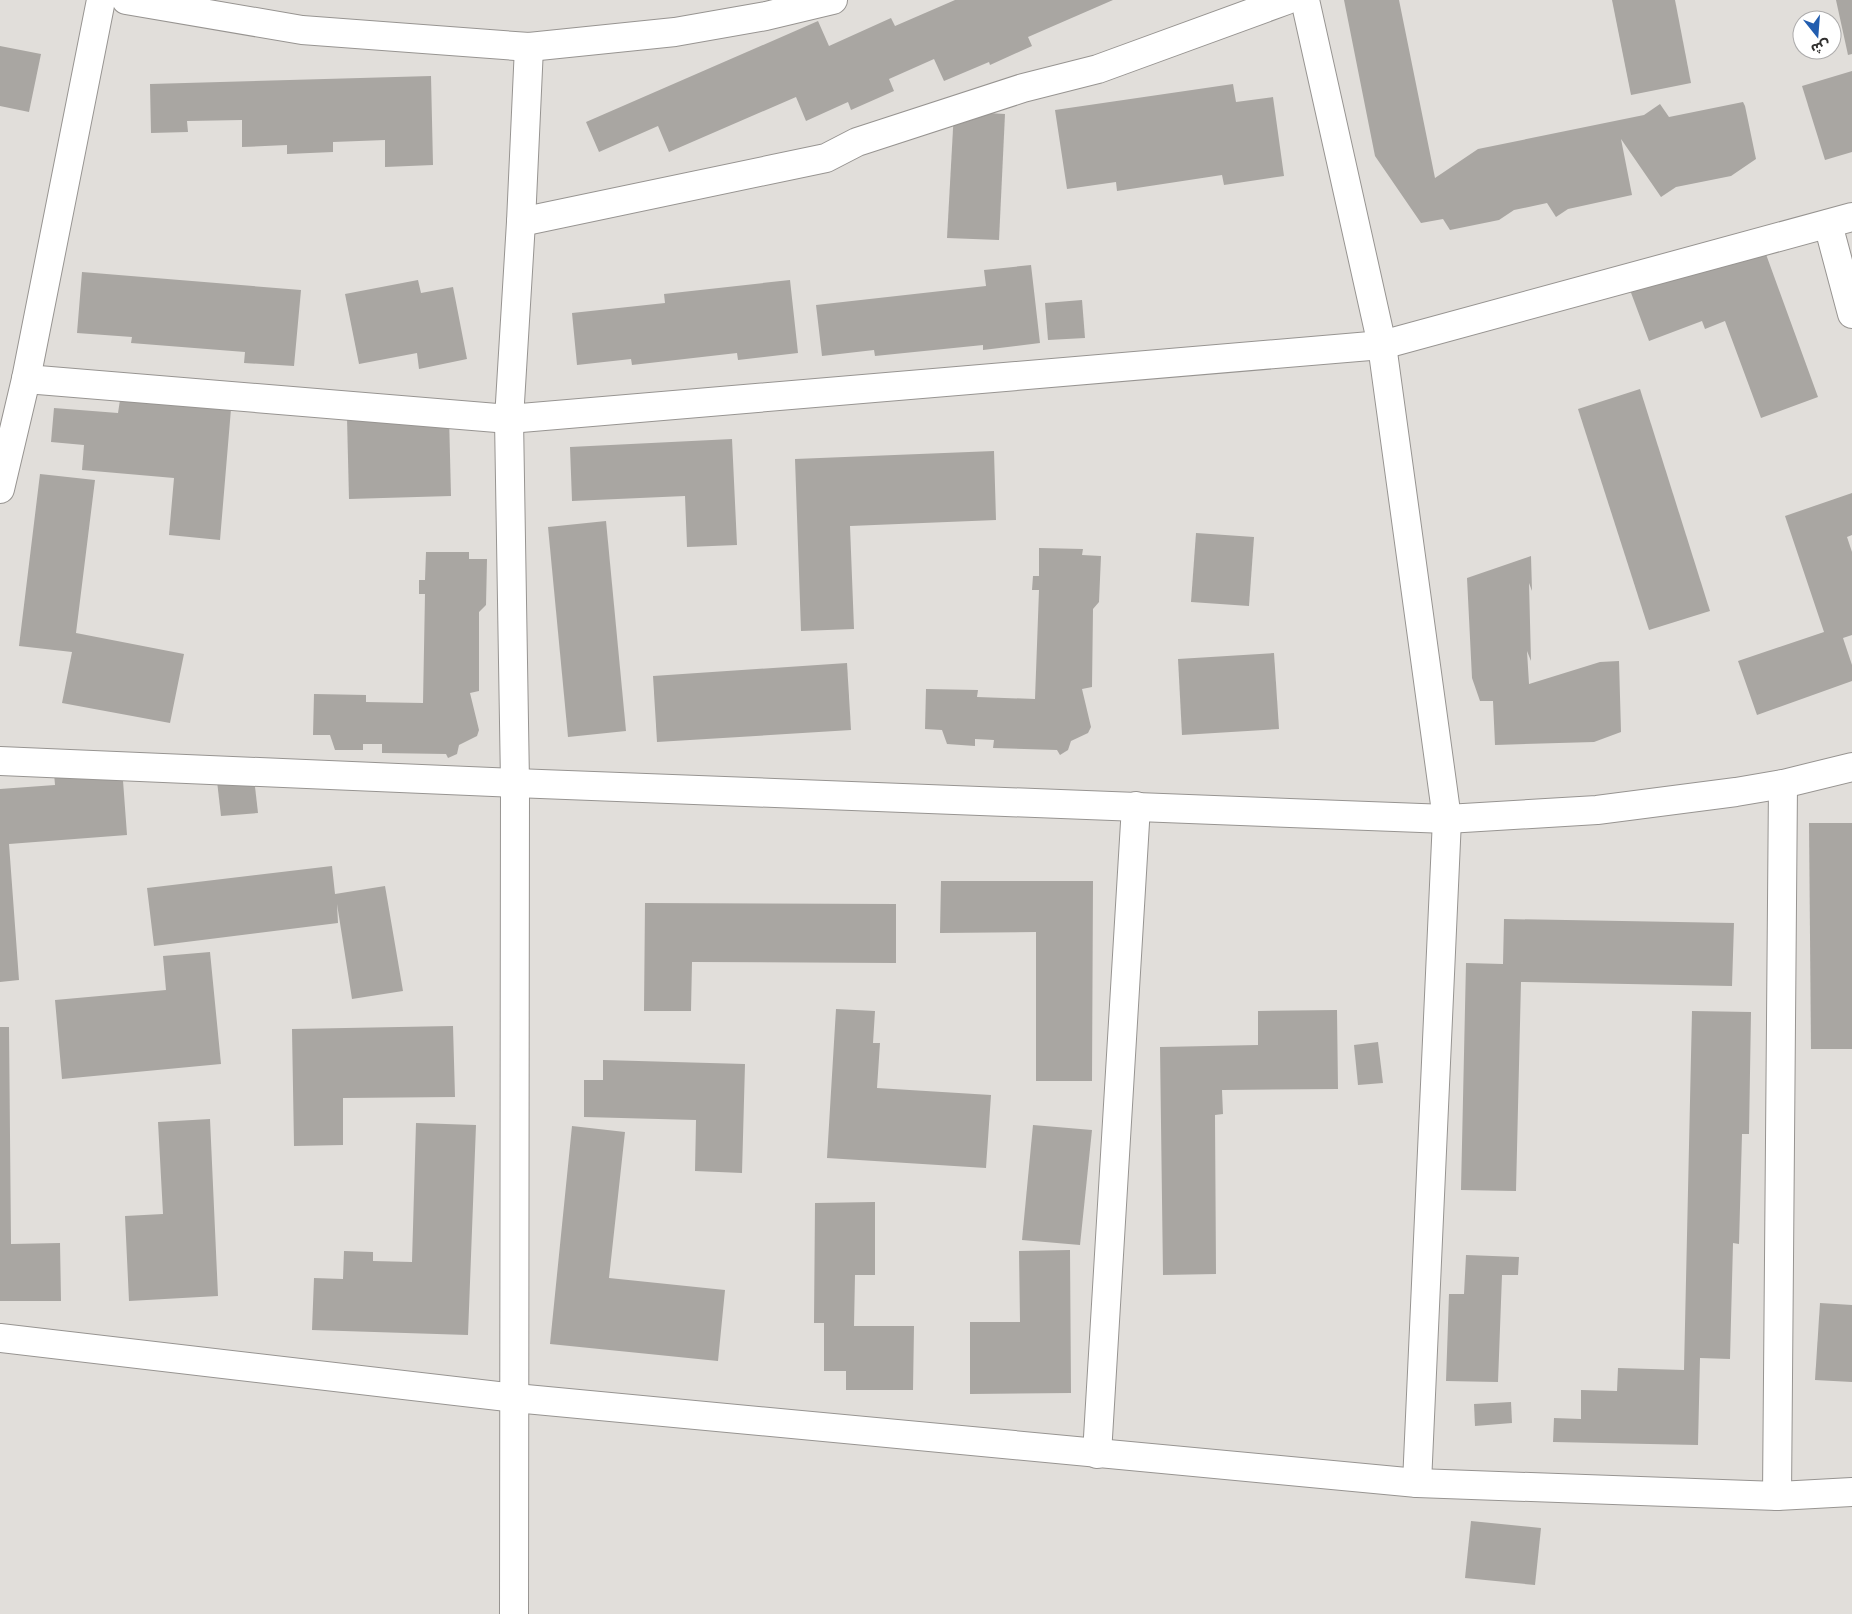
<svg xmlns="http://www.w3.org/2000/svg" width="1852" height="1614" font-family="'Source Serif 4','Noto Sans Arabic',serif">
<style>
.building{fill:#a9a6a2}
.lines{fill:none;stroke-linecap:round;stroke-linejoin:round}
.minor-casing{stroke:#979491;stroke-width:30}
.minor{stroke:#fff;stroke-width:28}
</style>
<rect width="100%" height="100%" fill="#e1deda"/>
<g class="building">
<polygon points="955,0 1113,0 1028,37 1032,46 990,65 989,62 944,81 934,59 889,79 894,91 851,110 848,102 806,121 796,97 669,152 658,126 599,152 586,122 818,21 829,46 891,18 895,26"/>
<polygon points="1344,0 1399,0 1435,178 1478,149 1644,115 1660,104 1669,117 1743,102 1745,106 1756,159 1731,176 1676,187 1661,197 1621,139 1632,195 1568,209 1556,217 1547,203 1514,210 1499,220 1450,230 1443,219 1421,223 1375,156"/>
<polygon points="1612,0 1675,0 1691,83 1631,95"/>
<polygon points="1836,0 1852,0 1852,54 1848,55"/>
<polygon points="0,46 41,54 29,112 0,106"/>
<polygon points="1852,71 1852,152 1825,160 1802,86"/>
<polygon points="431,76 433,165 385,167 385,140 333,142 333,152 287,154 287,145 242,147 242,120 187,121 188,132 151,133 150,84"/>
<polygon points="1233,84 1236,102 1273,97 1284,176 1224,185 1222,175 1117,191 1116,182 1067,189 1055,110"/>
<polygon points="954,111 1005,114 999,240 947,238"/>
<polygon points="1729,236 1736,256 1763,246 1818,397 1761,418 1725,321 1705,329 1702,321 1649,341 1624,274"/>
<polygon points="1031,265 1040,343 983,350 983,345 875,356 874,350 822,356 816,305 986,286 984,270"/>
<polygon points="82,272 301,290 294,366 244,363 245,352 131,343 132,337 77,333"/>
<polygon points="418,280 421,293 453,287 467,359 419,369 417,353 359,364 345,294"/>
<polygon points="790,280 798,353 738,360 737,353 632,365 631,359 577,365 572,313 665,303 664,294"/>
<polygon points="1082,300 1085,338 1048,340 1045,303"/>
<polygon points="1640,389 1710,611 1649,630 1578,409"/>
<polygon points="120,400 231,409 220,540 169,535 174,478 82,470 84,445 51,442 54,408 118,413"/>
<polygon points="449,416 451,496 349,499 347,418"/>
<polygon points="732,439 737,545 687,547 685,496 572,501 570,447"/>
<polygon points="994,451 996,520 850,526 854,629 801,631 795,459"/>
<polygon points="40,474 95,480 76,633 184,654 170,723 62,703 72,652 19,646"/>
<polygon points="1852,493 1852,535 1847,537 1852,552 1852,635 1843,638 1852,665 1852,681 1757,715 1738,661 1824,632 1785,516"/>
<polygon points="606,521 626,731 568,737 548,527"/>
<polygon points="1196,533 1254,537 1249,606 1191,602"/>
<polygon points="1039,548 1083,549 1082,555 1101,556 1099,602 1093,609 1092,687 1082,689 1091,727 1088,733 1071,741 1068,750 1060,755 1057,750 993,748 994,740 975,739 975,746 947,744 942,730 925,729 926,689 978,690 977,697 1035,699 1039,590 1032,590 1033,576 1039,576"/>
<polygon points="426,552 469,552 469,559 487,559 486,605 479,612 479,691 470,693 479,730 477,736 459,745 457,754 448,758 446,754 382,753 382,744 363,744 363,750 335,750 330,735 313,735 314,694 366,695 366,702 423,703 425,594 419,594 419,580 425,580"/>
<polygon points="1531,556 1532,591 1529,583 1531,661 1527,651 1529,684 1600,662 1619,661 1621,732 1594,742 1495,745 1493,701 1480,701 1472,678 1467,578"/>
<polygon points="1274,653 1279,729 1182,735 1178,659"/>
<polygon points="847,663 851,730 657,742 653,676"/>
<polygon points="122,767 127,835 9,844 19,980 0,982 0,789 55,785 54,773"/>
<polygon points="254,778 258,813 221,816 217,781"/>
<polygon points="1809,823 1852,823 1852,1049 1811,1049"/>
<polygon points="332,866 335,894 385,886 403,991 352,999 337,904 338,923 154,946 147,888"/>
<polygon points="941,881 1093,881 1092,1081 1036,1081 1036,932 940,933"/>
<polygon points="645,903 896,904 896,963 692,962 691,1011 644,1011"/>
<polygon points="1504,919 1734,923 1732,986 1521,982 1516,1191 1461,1190 1466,963 1503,964"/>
<polygon points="210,952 221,1064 62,1079 55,1000 166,990 163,956"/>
<polygon points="836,1009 875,1011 873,1043 880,1043 877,1088 991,1095 986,1168 827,1158"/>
<polygon points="1337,1010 1338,1089 1222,1090 1223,1114 1215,1115 1216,1274 1163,1275 1160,1047 1258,1045 1258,1011"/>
<polygon points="1692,1011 1751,1012 1749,1134 1742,1134 1739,1244 1733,1243 1730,1359 1700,1358 1698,1445 1553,1442 1554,1418 1581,1419 1581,1390 1617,1391 1618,1368 1684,1370"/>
<polygon points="453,1026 455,1097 343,1098 343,1145 294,1146 292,1029"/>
<polygon points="0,1027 9,1027 11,1244 60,1243 61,1301 0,1301"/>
<polygon points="1378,1042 1383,1083 1358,1085 1354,1045"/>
<polygon points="603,1060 745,1064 742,1173 695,1171 696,1120 584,1117 584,1080 603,1080"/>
<polygon points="210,1119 218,1296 129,1301 125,1216 163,1214 158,1122"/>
<polygon points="416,1123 476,1125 468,1335 312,1330 314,1278 343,1279 344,1251 373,1252 373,1261 412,1262"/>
<polygon points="1033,1125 1092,1130 1080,1245 1022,1240"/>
<polygon points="572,1126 625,1132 609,1278 725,1290 718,1361 550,1344"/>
<polygon points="875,1202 875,1275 855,1275 854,1326 914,1326 913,1390 846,1390 846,1371 824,1371 824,1323 814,1323 815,1203"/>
<polygon points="1070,1250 1071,1393 970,1394 970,1322 1020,1322 1019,1251"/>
<polygon points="1466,1255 1519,1257 1518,1275 1502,1275 1498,1382 1446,1381 1449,1294 1464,1294"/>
<polygon points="1820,1303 1852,1305 1852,1382 1815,1380"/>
<polygon points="1511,1402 1512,1423 1475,1426 1474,1404"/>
<polygon points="1471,1521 1541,1528 1535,1585 1465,1578"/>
</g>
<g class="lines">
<g class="minor-casing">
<g id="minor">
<polyline points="126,0 302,30 529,47 675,32 766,16 833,0"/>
<polyline points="1305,0 1382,345 1447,819 1417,1483"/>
<polyline points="521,222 826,158 857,142 1023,88 1098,69 1287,0"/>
<polyline points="1828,224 1852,314"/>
<polyline points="26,379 509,419 1382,345 1852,217"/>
<polyline points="0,489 26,379 101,0"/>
<polyline points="0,761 515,783 1447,819 1597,810 1736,792 1783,784 1852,767"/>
<polyline points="0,1338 515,1398 1417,1483 1777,1496 1852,1492"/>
<polyline points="1097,1454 1136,806"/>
<polyline points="1777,1496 1783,784"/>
<polyline points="514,1614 515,783 509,419 521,222 529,47"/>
</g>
</g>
<use href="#minor" class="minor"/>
</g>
<g transform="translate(1817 35) rotate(163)"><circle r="24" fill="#ffffff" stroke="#adacac"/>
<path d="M0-4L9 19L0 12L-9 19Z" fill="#225daf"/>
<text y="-8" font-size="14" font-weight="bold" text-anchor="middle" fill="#31302f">ش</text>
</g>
</svg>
